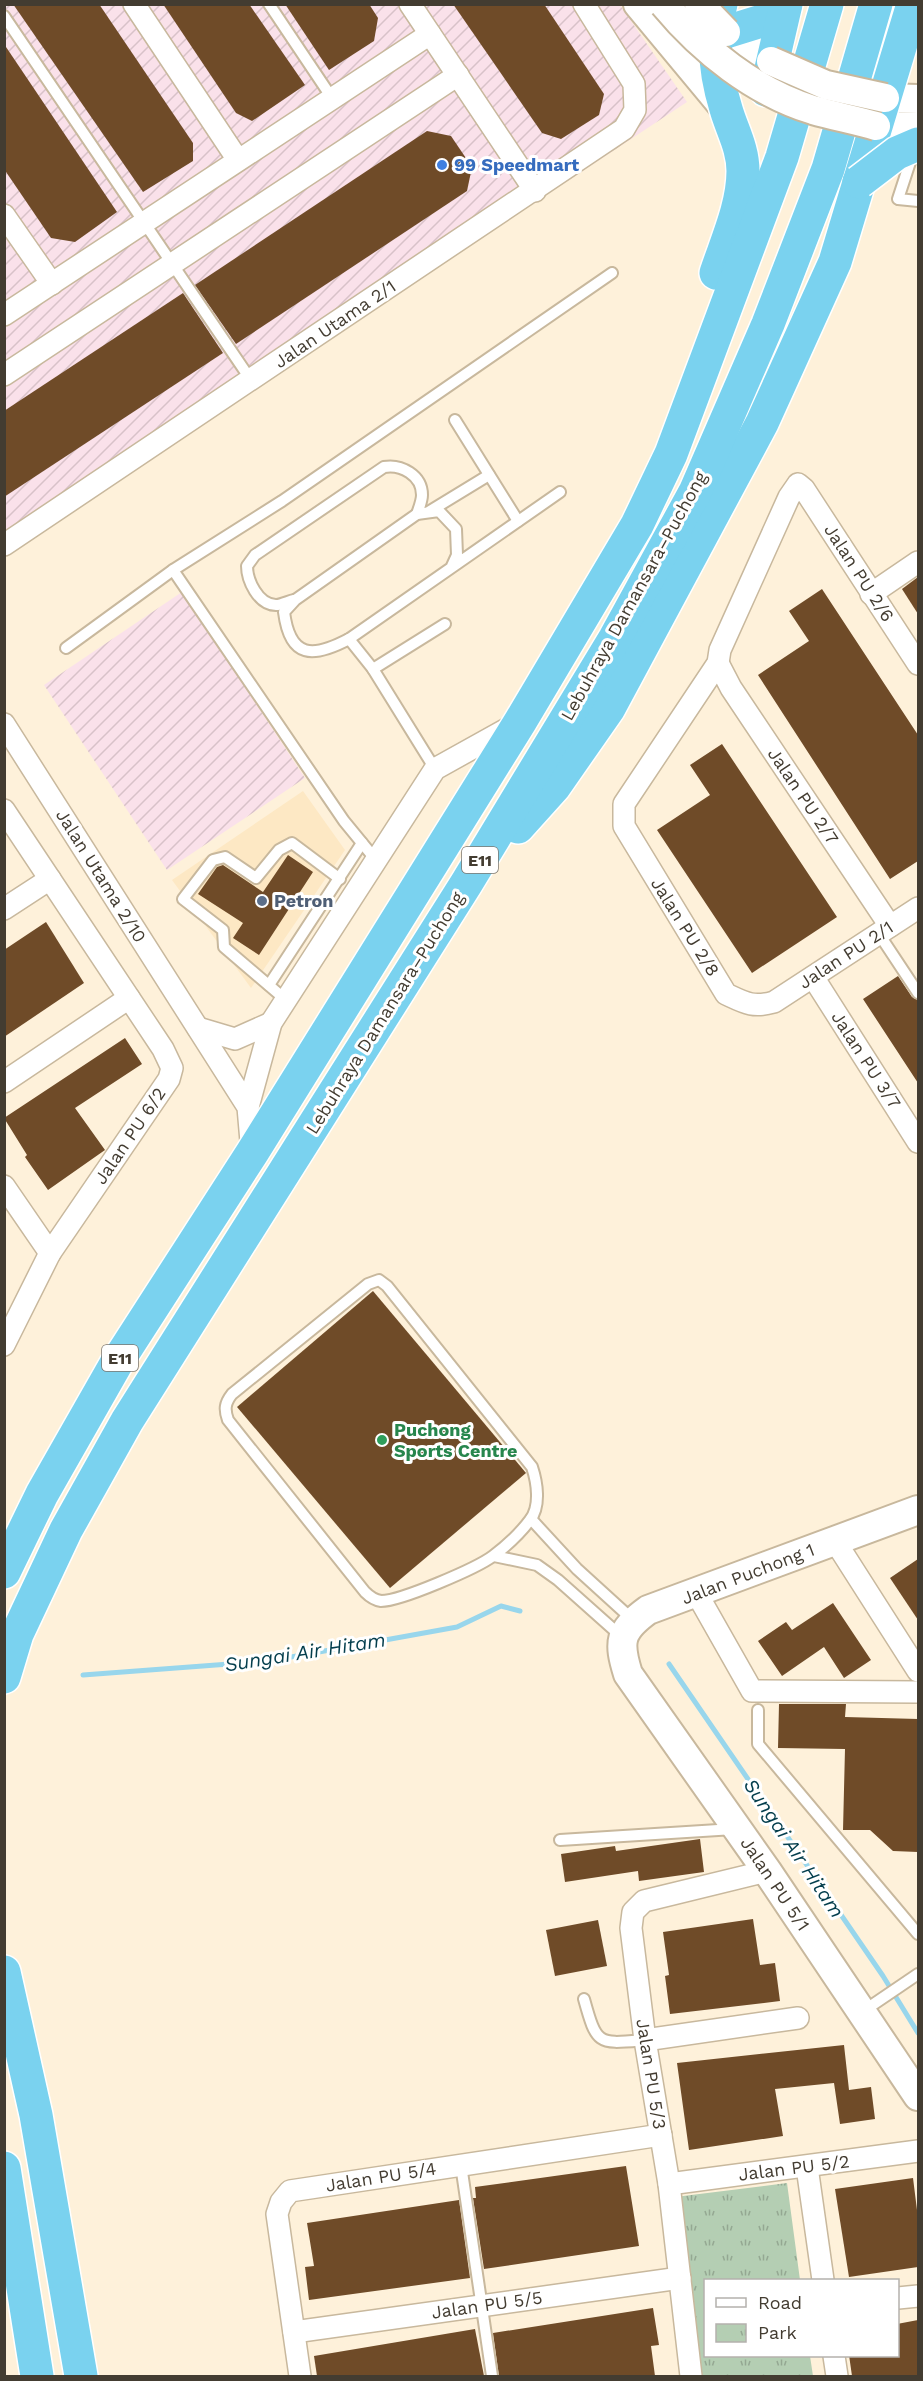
<svg xmlns="http://www.w3.org/2000/svg" width="923" height="2381" font-family="'Work Sans',sans-serif">
<style>
.built{fill:#fde8c4}
.industrial{fill:url(#industrial-furrows)}
.park{fill:url(#park-tufts)}
.lines{fill:none;stroke-linecap:round;stroke-linejoin:round}
.stream{stroke:#98d6ec;stroke-width:5}
.building{fill:#6f4b28}
.lane-casing{stroke:#c8b89d;stroke-width:14}
.street-casing{stroke:#c8b89d;stroke-width:24}
.secondary-casing{stroke:#c8b89d;stroke-width:32}
.highway-casing{stroke:#fff;stroke-width:36}
.lane{stroke:#fff;stroke-width:10}
.street{stroke:#fff;stroke-width:21}
.secondary{stroke:#fff;stroke-width:28}
.highway{stroke:#7ad2ef;stroke-width:33}
.secondary-bridge-casing{stroke:#c8b89d;stroke-width:32;stroke-linecap:butt}
.highway-bridge-casing{stroke:#fff;stroke-width:36;stroke-linecap:butt}
.secondary-bridge{stroke:#fff;stroke-width:28}
.highway-bridge{stroke:#7ad2ef;stroke-width:33}
.shop-dot{fill:#3f7fe0;stroke:#fff;stroke-width:2}
.service-dot{fill:#5c6f8a;stroke:#fff;stroke-width:2}
.leisure-dot{fill:#2e9e5b;stroke:#fff;stroke-width:2}
.labels{text-anchor:middle;stroke-width:6;stroke-linejoin:round;paint-order:stroke}
.shield{fill:#fff;stroke:#7b766f;stroke-width:1.5}
.shield-label{font-size:16px;font-weight:bold;fill:#433c31}
.shop-label{font-size:18px;font-weight:bold;fill:#366cbe;stroke:#fff;text-anchor:start}
.street-label{font-size:18px;fill:#433c31;stroke:#fff}
.service-label{font-size:18px;font-weight:bold;fill:#4e5e75;stroke:#fff;text-anchor:start}
.leisure-label{font-size:18px;font-weight:bold;fill:#27864d;stroke:#fff;text-anchor:start}
.water-label{font-size:20px;font-style:italic;fill:#043e4d;stroke:#fff}
</style>
<defs>
<pattern id="industrial-furrows" width="10" height="10" patternUnits="userSpaceOnUse" patternTransform="scale(1.5)"><rect width="10" height="10" fill="#fae1ea"/><path d="M-1 1l2-2M0 10L10 0M9 11l2-2" fill="none" stroke="#d8c2c9"/></pattern>
<pattern id="park-tufts" width="24" height="20" patternUnits="userSpaceOnUse" patternTransform="scale(1.5)"><rect width="24" height="20" fill="#b4ceb3"/><path d="M3 7l-1-3M5 7V3M7 7l1-3M15 17l-1-3M17 17v-4M19 17l1-3" fill="none" stroke="#94a892"/></pattern>
</defs>
<rect width="100%" height="100%" fill="#fef1da"/>
<polygon class="built" points="303,791 345,850 251,988 172,880"/>
<g class="industrial">
<polygon points="5,5 620,5 687,102 5,553"/>
<polygon points="182,592 305,778 167,870 44,685"/>
</g>
<polygon class="park" points="787,2183 800,2280 706,2280 706,2356 810,2356 813,2376 699,2376 675,2197"/>
<g class="lines">
<g class="stream">
<polyline points="669,1664 883,1976 918,2033"/>
<polyline points="83,1675 269,1661 457,1627 501,1606 520,1611"/>
</g>
</g>
<g class="building">
<polygon points="13,4 99,4 193,143 193,161 143,192"/>
<polygon points="163,4 249,4 305,85 252,121 236,113"/>
<polygon points="285,4 369,4 378,18 374,41 329,70"/>
<polygon points="453,4 544,4 604,94 599,115 561,139 542,133"/>
<polygon points="4,44 117,212 75,242 51,238 4,169"/>
<polygon points="427,131 451,136 472,167 467,191 236,344 195,285"/>
<polygon points="183,293 223,353 4,497 4,411"/>
<polygon points="918,577 918,614 902,589"/>
<polygon points="822,589 918,735 918,861 890,879 758,675 809,641 789,611"/>
<polygon points="722,744 837,917 752,973 657,830 710,795 690,765"/>
<polygon points="288,855 313,872 259,955 233,938 243,923 198,894 217,867 223,865 263,892"/>
<polygon points="46,922 84,983 4,1037 4,950"/>
<polygon points="898,976 912,997 918,1000 918,1083 863,999"/>
<polygon points="125,1038 142,1064 75,1108 105,1150 48,1190 25,1157 27,1155 4,1118"/>
<polygon points="373,1291 526,1473 390,1588 237,1407"/>
<polygon points="918,1559 918,1620 890,1578"/>
<polygon points="833,1603 871,1660 844,1678 824,1647 782,1676 758,1641 786,1622 792,1630"/>
<polygon points="779,1704 846,1704 845,1717 918,1719 918,1852 893,1851 870,1830 843,1830 845,1749 778,1748"/>
<polygon points="700,1839 704,1872 639,1881 638,1871 565,1882 561,1854 615,1846 616,1851"/>
<polygon points="753,1919 760,1965 775,1963 780,2001 670,2014 665,1976 669,1975 663,1932"/>
<polygon points="598,1920 607,1966 555,1976 546,1930"/>
<polygon points="844,2045 849,2090 871,2087 875,2119 840,2124 834,2083 775,2089 783,2136 689,2150 677,2063"/>
<polygon points="626,2166 639,2246 484,2269 473,2198 476,2198 475,2187"/>
<polygon points="913,2178 918,2218 918,2267 849,2277 835,2189"/>
<polygon points="459,2200 470,2278 309,2300 305,2267 314,2266 307,2223"/>
<polygon points="653,2308 659,2345 651,2346 655,2376 499,2376 493,2333"/>
<polygon points="918,2320 918,2376 852,2376 849,2355 897,2355 897,2324"/>
<polygon points="475,2329 484,2376 317,2376 314,2356"/>
</g>
<g class="lines">
<g class="lane-casing">
<g id="lane">
<polyline points="269,4 332,98"/>
<polyline points="4,16 251,380"/>
<polyline points="913,153 898,199 918,201"/>
<polyline points="455,420 518,521"/>
<polyline points="430,511 489,475"/>
<path d="M452 566 457 555 456 529 439 511 417 514 295 600 284 612C290 659 313 658 349 639L560 492"/>
<path d="M294 600C289 601 281 605 276 605 258 605 247 580 247 566L255 555 384 467C401 464 422 475 422 495 422 501 419 508 417 514"/>
<polyline points="349,639 373,669 435,769"/>
<polyline points="66,648 173,570"/>
<polyline points="373,669 445,624"/>
<polyline points="376,860 344,821 173,570 282,501 612,273"/>
<polyline points="879,934 918,993"/>
<polyline points="269,985 362,843"/>
<polyline points="286,1000 224,947 223,930 183,899 213,860 225,857 256,878 279,850 292,843 340,879"/>
<path d="M379 1280 387 1286 532 1467C537 1482 541 1506 530 1520 521 1532 505 1547 493 1556 477 1568 401 1601 381 1601 374 1600 370 1597 365 1592L228 1420C224 1409 225 1403 232 1394L368 1284Z"/>
<polyline points="531,1519 577,1569 633,1620"/>
<polyline points="494,1556 537,1565 558,1580 622,1637"/>
<polyline points="758,1710 758,1744 918,1934"/>
<polyline points="560,1840 734,1829"/>
<path d="M584 1999C597 2046 598 2044 645 2040"/>
<polyline points="862,2012 918,1974"/>
<polyline points="461,2165 492,2376"/>
</g>
</g>
<g class="street-casing">
<g id="street">
<polyline points="134,4 238,160"/>
<polyline points="410,4 535,191"/>
<polyline points="4,215 52,284"/>
<polyline points="4,315 430,34"/>
<polyline points="4,375 458,75"/>
<polyline points="4,545 624,129 635,110 634,84 584,4"/>
<polyline points="871,594 918,562"/>
<polyline points="718,663 731,688 890,926"/>
<path d="M918 664 804 489 798 484 789 497 720 650 718 663 624 804V826L726 994C745 1003 753 1008 774 1002L918 908"/>
<polyline points="4,724 248,1107 252,1153"/>
<polyline points="4,810 163,1049 172,1068 169,1079 50,1253 4,1345"/>
<polyline points="4,909 50,879"/>
<polyline points="813,977 918,1142"/>
<polyline points="198,1028 235,1039 271,1023"/>
<polyline points="4,1082 129,998"/>
<polyline points="248,1107 271,1023 435,769 516,724"/>
<polyline points="4,1186 50,1253"/>
<polyline points="835,1541 918,1671"/>
<polyline points="697,1594 752,1691 918,1692"/>
<polyline points="645,2040 798,2018"/>
<polyline points="807,2167 823,2280"/>
<polyline points="669,2184 918,2151"/>
<polyline points="898,2298 918,2296"/>
<polyline points="294,2332 680,2278"/>
<polyline points="834,2356 837,2376"/>
<polyline points="300,2376 277,2214 281,2202 290,2191 661,2135"/>
<polyline points="691,2376 669,2184 645,2040 631,1928 633,1912 644,1901 767,1871"/>
</g>
</g>
<g class="secondary-casing">
<g id="secondary">
<polyline points="638,4 726,110"/>
<polyline points="726,32 746,48 771,61"/>
<polyline points="885,98 918,99"/>
<polyline points="876,126 918,127"/>
<path d="M918 1510 648 1610C619 1631 618 1642 628 1674L767 1871 918 2096"/>
</g>
</g>
<g class="highway-casing">
<g id="highway">
<polyline points="726,32 771,18 785,7"/>
<polyline points="766,90 786,4"/>
<path d="M716 273C727 240 743 205 743 171 743 148 732 130 726 109 715 74 711 40 721 4"/>
<polyline points="518,827 554,787 609,708 762,423 835,262 913,4"/>
<polyline points="4,1572 42,1494 116,1364 252,1153 520,722 637,525 671,454 782,157 827,4"/>
<polyline points="4,1677 17,1634 66,1530 127,1421 466,884 615,638 695,492 768,324 828,169 876,4"/>
<polyline points="4,1972 36,2115 81,2376"/>
<polyline points="4,2168 37,2376"/>
</g>
</g>
<use href="#lane" class="lane"/>
<use href="#street" class="street"/>
<use href="#secondary" class="secondary"/>
<use href="#highway" class="highway"/>
<g class="secondary-bridge-casing">
<g id="secondary-bridge">
<path d="M664 4C703 51 755 92 813 110 834 116 855 120 876 126"/>
<polyline points="699,4 726,32"/>
<polyline points="771,61 826,85 885,98"/>
</g>
</g>
<g class="highway-bridge-casing">
<polyline id="highway-bridge" points="859,182 897,153 918,144"/>
</g>
<use href="#secondary-bridge" class="secondary-bridge"/>
<use href="#highway-bridge" class="highway-bridge"/>
</g>
<circle class="shop-dot" cx="442" cy="165" r="6"/>
<circle class="service-dot" cx="262" cy="901" r="6"/>
<circle class="leisure-dot" cx="382" cy="1440" r="6"/>
<g class="labels">
<g class="shield">
<rect x="462" y="847" width="36" height="26" rx="4.5"/>
<rect x="102" y="1345" width="36" height="26" rx="4.5"/>
</g>
<g class="shield-label">
<text x="480" y="866">E11</text>
<text x="120" y="1364">E11</text>
</g>
<g class="shop-label">
<text x="454" y="171">99 Speedmart</text>
</g>
<g class="street-label">
<text transform="translate(335 324) rotate(-34)" y="6">Jalan Utama 2/1</text>
<text transform="translate(859 573) rotate(57)" y="6">Jalan PU 2/6</text>
<text transform="translate(634 596) rotate(-61)" y="6">Lebuhraya Damansara–Puchong</text>
<text transform="translate(803 796) rotate(56)" y="6">Jalan PU 2/7</text>
<text transform="translate(101 876) rotate(58)" y="6">Jalan Utama 2/10</text>
<text transform="translate(685 927) rotate(58)" y="6">Jalan PU 2/8</text>
<text transform="translate(846 955) rotate(-33)" y="6">Jalan PU 2/1</text>
<text transform="translate(385 1013) rotate(-58)" y="6">Lebuhraya Damansara–Puchong</text>
<text transform="translate(866 1060) rotate(57)" y="6">Jalan PU 3/7</text>
<text transform="translate(130 1136) rotate(-56)" y="6">Jalan PU 6/2</text>
<text transform="translate(748 1574) rotate(-21)" y="6">Jalan Puchong 1</text>
<text transform="translate(775 1884) rotate(56)" y="6">Jalan PU 5/1</text>
<text transform="translate(651 2074) rotate(81)" y="6">Jalan PU 5/3</text>
<text transform="translate(794 2168) rotate(-7)" y="6">Jalan PU 5/2</text>
<text transform="translate(381 2177) rotate(-9)" y="6">Jalan PU 5/4</text>
<text transform="translate(487 2305) rotate(-8)" y="6">Jalan PU 5/5</text>
</g>
<g class="service-label">
<text x="274" y="907">Petron</text>
</g>
<g class="leisure-label">
<text x="394" y="1436">Puchong<tspan x="394" dy="21">Sports Centre</tspan></text>
</g>
<g class="water-label">
<text transform="translate(305 1652) rotate(-9)" y="7">Sungai Air Hitam</text>
<text transform="translate(794 1848) rotate(56)" y="7">Sungai Air Hitam</text>
</g>
</g>
<rect width="923" height="2381" fill="none" stroke="#433c31" stroke-width="12"/>
<rect x="704" y="2279" width="195" height="78" fill="#ffffff" stroke="#b4b1ad" stroke-width="1.5"/>
<rect x="716" y="2298" width="30" height="9" fill="#ffffff" stroke="#b4b1ad" stroke-width="1.5"/>
<text x="758" y="2309" font-size="18" fill="#433c31">Road</text>
<rect x="716" y="2324" width="30" height="18" fill="url(#park-tufts)" stroke="#b4b1ad" stroke-width="1.5"/>
<text x="758" y="2339" font-size="18" fill="#433c31">Park</text>
</svg>
